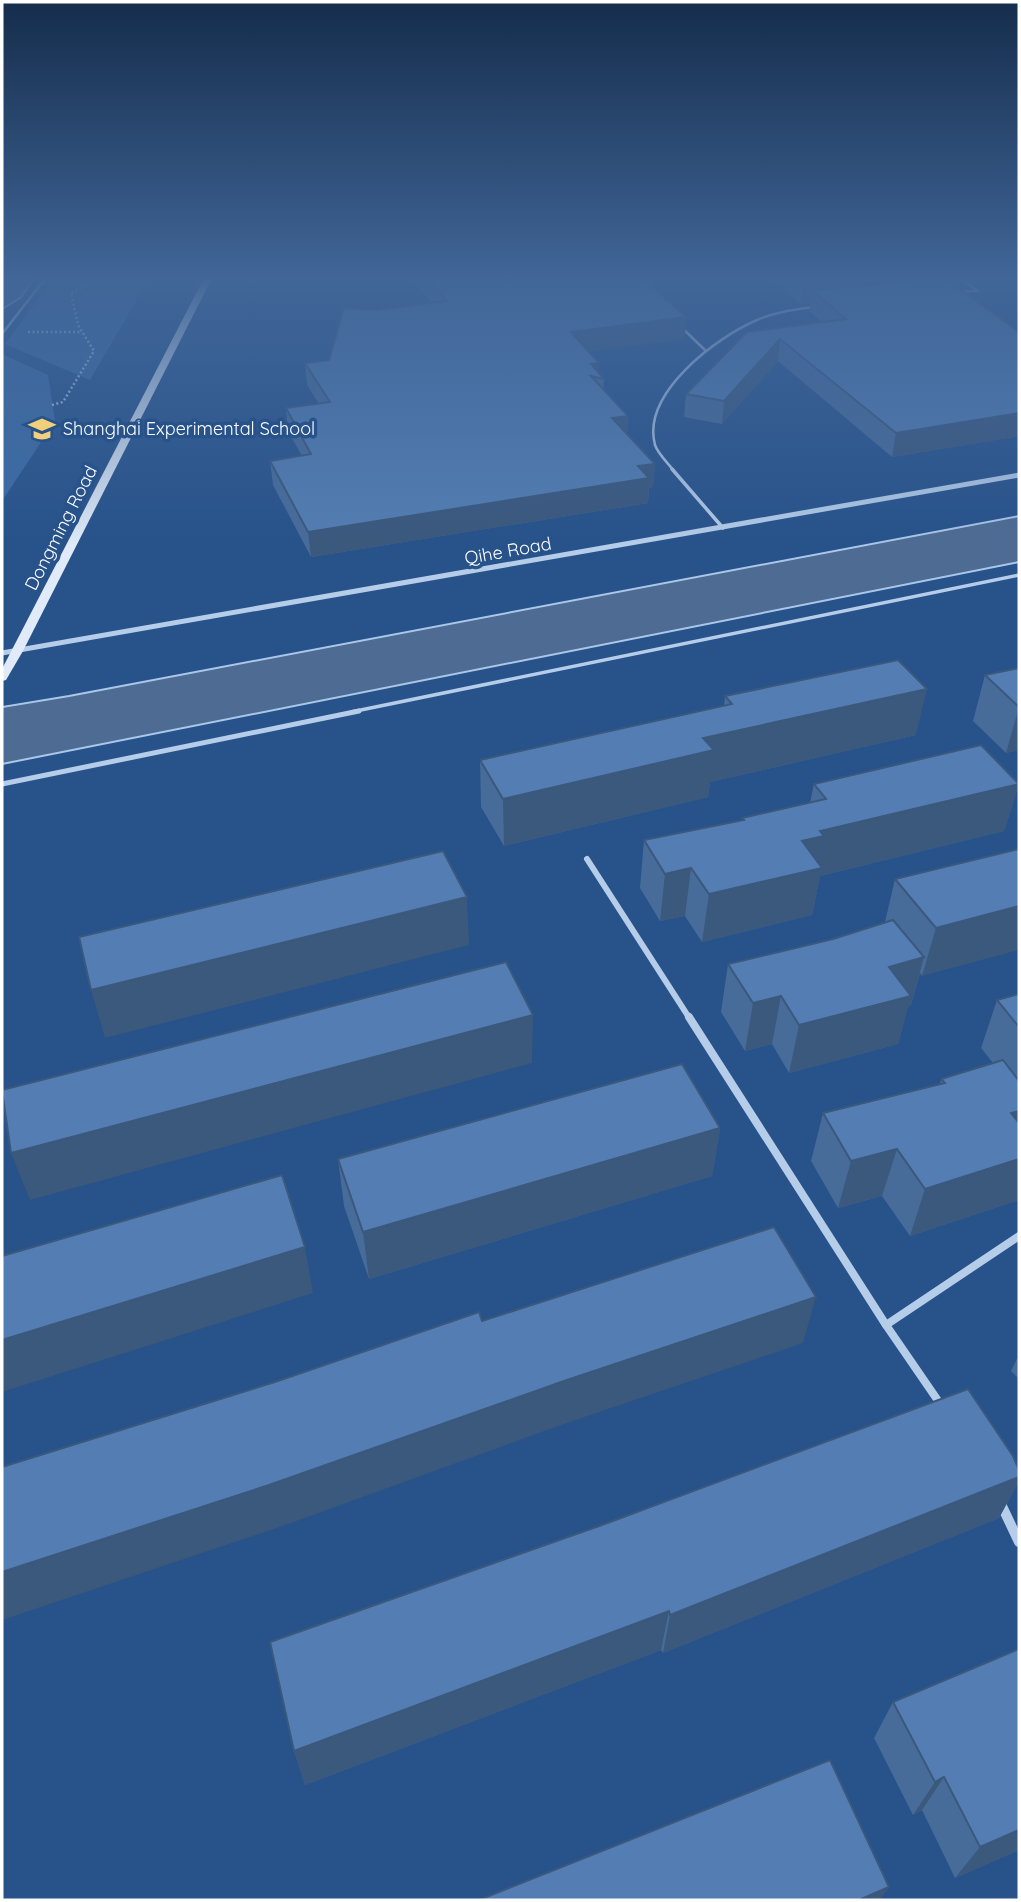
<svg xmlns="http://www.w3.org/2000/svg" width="1021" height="1902" font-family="Quicksand,sans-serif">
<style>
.green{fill:#3c6ca7}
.water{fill:#4e6b93;stroke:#aac7ea;stroke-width:2}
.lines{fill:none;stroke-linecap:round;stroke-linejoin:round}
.path{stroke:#b5cde9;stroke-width:2.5;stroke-dasharray:2 2.5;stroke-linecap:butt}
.service-far2{stroke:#b5cde9;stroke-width:2.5}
.service-far1{stroke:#b5cde9;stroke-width:3.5}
.service{stroke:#b5cde9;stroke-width:5}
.minor-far3{stroke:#b5cde9;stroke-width:5}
.minor-far2{stroke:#b5cde9;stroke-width:6}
.minor-far1{stroke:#b5cde9;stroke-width:8}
.minor{stroke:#b5cde9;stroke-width:10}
.secondary{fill:#e0eaf8;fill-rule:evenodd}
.wall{fill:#486c9a}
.shaded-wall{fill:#3b587d}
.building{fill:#547eb3;stroke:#3b587d;stroke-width:2}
.labels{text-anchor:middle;stroke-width:7;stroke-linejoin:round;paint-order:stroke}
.far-poi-label{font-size:18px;fill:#fff;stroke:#27528a;text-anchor:start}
.far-street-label{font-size:18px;fill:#fff;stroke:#27528a}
</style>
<rect width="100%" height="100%" fill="#27528a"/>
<g class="green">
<polygon points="51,281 147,282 90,380 5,344"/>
<polygon points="2,354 48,375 55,421 2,501"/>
</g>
<g class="water">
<polygon points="2,280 33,280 20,298 2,309"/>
<polygon points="1019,516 1019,562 2,764 2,707 69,696"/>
</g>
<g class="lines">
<g class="path">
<polyline points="28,332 82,332"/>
<polyline points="52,405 63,402 94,351 78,325 71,293 96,280"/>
</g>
<g class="service-far2">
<polyline points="960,292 978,291 962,280"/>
<polyline points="680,326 705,350"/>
<polyline points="2,334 44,280"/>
<path d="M674 471C668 463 658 454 655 445 641 393 717 337 757 320 775 312 795 309 814 307"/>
</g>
<g class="service-far1">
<polyline points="672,469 723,528"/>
<polyline points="351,712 1019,575"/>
</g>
<polyline class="service" points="2,784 359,711"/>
<polyline class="minor-far3" points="2,653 1019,475"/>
<polyline class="minor-far2" points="587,859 690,1019"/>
<g class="minor-far1">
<polyline points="689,1017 886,1325 943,1408"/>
<polyline points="886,1325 1019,1236"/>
</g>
<polyline class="minor" points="1000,1502 1019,1542"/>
<polygon class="secondary" points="203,280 211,280 23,651 6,680 2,681 2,669"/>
</g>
<g class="wall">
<polygon points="413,280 645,280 685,339 588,351 599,363 599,373 604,379 603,390 628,416 627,433 655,464 653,487 649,488 648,503 311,557 273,485 270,461 302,456 288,431 286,408 319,404 307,385 305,363 329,360 377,310 432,303"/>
<polygon points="773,280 947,280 1019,332 1019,436 892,457 778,361 722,424 684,417 686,394 747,332 822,322 809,311 810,303 801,304"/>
<polygon points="985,675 1019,707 1019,750 1006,753 973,721"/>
<polygon points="725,696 916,735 710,782 708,797 504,846 481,807 480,760 724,706"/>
<polygon points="814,784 1019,784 1004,831 820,876 812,915 702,942 685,916 660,921 640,888 644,840 742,820 742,818 810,803"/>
<polygon points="1019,849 922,976 920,973 911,1005 908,1006 898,1044 789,1073 772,1044 745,1051 721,1012 728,964 833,939 885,922 895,879"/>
<polygon points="1019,994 1019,1200 910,1236 882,1196 838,1208 811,1161 823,1113 940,1084 941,1079 993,1063 981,1048 997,1000"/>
<polygon points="720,1128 712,1176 369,1279 344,1206 338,1159"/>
<polygon points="1019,1355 1019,1379 1011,1371"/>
<polygon points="1019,1470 1019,1481 999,1518 663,1653 661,1650 305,1785 294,1751"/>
<polygon points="893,1702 1019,1850 955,1878 922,1810 913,1815 874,1738"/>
</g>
<g class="shaded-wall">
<polygon points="856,280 942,280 812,290 810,303 801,304 804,284"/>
<polygon points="686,317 685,339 570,354 571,332"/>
<polygon points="780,339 778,361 722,424 724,401"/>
<polygon points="599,363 599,378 591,364"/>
<polygon points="1019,413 1019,436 892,457 896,433"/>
<polygon points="628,416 626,439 612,418"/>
<polygon points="655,464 653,487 649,488 648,503 311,557 308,532"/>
<polygon points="927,689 916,735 710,782 708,797 504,846 503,799 703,738"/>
<polygon points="1019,707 1019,750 1006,753"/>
<polygon points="1019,784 1004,831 820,876 812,915 702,942 709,894 820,831"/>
<polygon points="691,868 685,916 660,921 665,874"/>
<polygon points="467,897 469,945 105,1038 91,990"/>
<polygon points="1019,906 1019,950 922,976 936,928"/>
<polygon points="924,957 911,1005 908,1006 898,1044 789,1073 799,1025 889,967"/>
<polygon points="781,996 772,1044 745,1051 753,1003"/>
<polygon points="533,1015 532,1063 30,1200 11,1153"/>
<polygon points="1019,1111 1019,1153 1011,1113"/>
<polygon points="720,1128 712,1176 369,1279 363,1232"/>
<polygon points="897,1149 882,1196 838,1208 851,1161"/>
<polygon points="1019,1159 1019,1200 910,1236 925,1189"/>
<polygon points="305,1247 313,1293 2,1392 2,1340"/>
<polygon points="816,1297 803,1343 561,1425 280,1527 2,1620 2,1572 564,1381"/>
<polygon points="1019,1477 1019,1481 999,1518 663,1653 670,1615"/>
<polygon points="669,1611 661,1650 305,1785 294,1751"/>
<polygon points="944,1777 922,1810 913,1815 935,1782"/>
<polygon points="1019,1830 1019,1850 955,1878 980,1847"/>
<polygon points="889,1887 880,1900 859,1900"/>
</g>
<g class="building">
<polygon points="429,280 645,280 686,317 571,332 599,363 591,364 604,379 591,376 628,416 612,418 655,464 638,466 649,478 308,532 270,461 311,454 286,408 330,402 305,363 329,360 344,308 377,310 447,301"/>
<polygon points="798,280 856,280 804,284"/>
<polygon points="924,280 947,280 1019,332 1019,413 896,433 780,339 724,401 686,394 747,332 846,319 812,290"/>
<polygon points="898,660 927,689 703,738 714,750 503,799 480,760 732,704 725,696"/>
<polygon points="1019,668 1019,707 985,675"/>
<polygon points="981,745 1019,784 820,831 824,836 802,841 822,868 709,894 691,868 665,874 644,840 744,820 742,818 826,799 814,784"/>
<polygon points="1019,849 1019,906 936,928 895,879"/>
<polygon points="443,851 467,897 91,990 79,937"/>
<polygon points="893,920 924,957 889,967 911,996 799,1025 781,996 753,1003 728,964 833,939"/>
<polygon points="506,962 533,1015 11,1153 2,1090"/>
<polygon points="1019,994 1019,1027 997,1000"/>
<polygon points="1003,1060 1019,1081 1019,1111 1011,1113 1019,1123 1019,1159 925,1189 897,1149 851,1161 823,1113 945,1083 941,1079"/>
<polygon points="682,1064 720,1128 363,1232 338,1159"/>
<polygon points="282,1175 305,1247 2,1340 2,1256"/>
<polygon points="774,1227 816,1297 564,1381 269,1485 2,1572 2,1467 275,1382 479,1312 482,1321"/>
<polygon points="968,1389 1013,1456 1019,1470 1019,1477 670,1615 669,1611 294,1751 270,1642 602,1525"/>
<polygon points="1019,1649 1019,1830 980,1847 944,1777 935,1782 893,1702"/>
<polygon points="830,1760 889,1887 859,1900 479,1900"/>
</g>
<linearGradient id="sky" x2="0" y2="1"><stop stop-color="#152d4c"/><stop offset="0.51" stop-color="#416698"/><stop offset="1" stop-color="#416698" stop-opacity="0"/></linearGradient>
<rect width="1021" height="546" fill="url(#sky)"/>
<defs>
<g id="school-bare" transform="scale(2.1)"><path d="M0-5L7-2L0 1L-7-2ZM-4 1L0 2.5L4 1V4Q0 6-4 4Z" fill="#f2d07b" stroke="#27528a" stroke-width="2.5" paint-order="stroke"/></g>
</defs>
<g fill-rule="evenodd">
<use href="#school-bare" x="42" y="429"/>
</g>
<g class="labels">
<g class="far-poi-label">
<text x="63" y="435">Shanghai Experimental School</text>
</g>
<g class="far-street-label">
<text transform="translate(61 528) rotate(-63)" y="6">Dongming Road</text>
<text transform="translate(508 551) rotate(-10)" y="6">Qihe Road</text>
</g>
</g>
<rect width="1021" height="1902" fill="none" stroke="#ffffff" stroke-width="7"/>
</svg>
